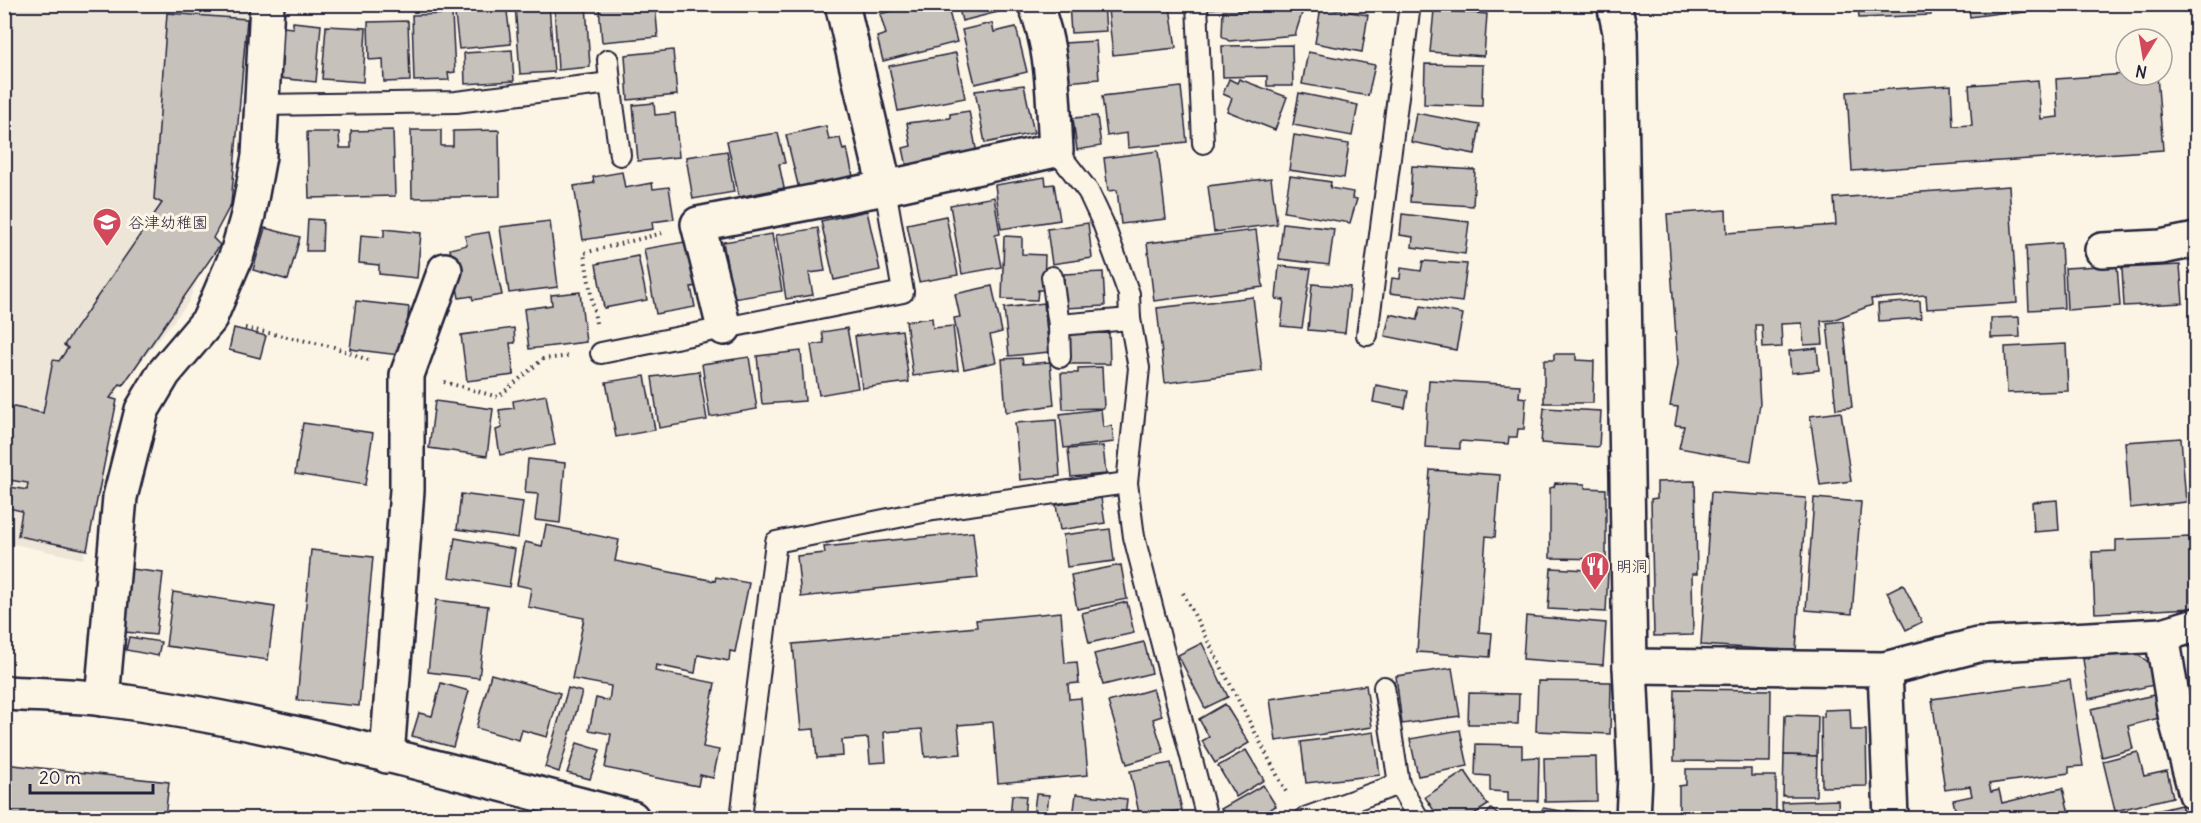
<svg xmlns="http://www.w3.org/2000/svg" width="2201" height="823" font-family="Delius,'Klee One',sans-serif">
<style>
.built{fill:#ece5d8}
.building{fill:#c6c1bb;stroke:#22223b;stroke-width:1.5}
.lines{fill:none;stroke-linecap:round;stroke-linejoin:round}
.lane-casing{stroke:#22223b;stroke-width:24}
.street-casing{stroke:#22223b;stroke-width:38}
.path{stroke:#22223b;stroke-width:4;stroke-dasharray:1.5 4.5;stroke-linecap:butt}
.lane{stroke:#fcf5e5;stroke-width:20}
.street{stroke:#fcf5e5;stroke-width:33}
.labels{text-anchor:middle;stroke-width:6;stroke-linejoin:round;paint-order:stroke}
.poi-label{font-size:16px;fill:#22223b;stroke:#fcf5e5;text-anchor:start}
</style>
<rect width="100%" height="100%" fill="#fcf5e5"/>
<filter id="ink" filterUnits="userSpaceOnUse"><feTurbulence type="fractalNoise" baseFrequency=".0167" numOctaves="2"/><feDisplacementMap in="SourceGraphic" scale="12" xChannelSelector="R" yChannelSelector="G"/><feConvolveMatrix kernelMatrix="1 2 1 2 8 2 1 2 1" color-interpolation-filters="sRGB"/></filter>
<g filter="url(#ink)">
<polygon class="built" points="5,5 250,5 232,193 188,303 117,391 83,559 5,542"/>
<g class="building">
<polygon points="471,4 506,4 511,44 459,49 454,6"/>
<polygon points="515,4 549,4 554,72 520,74"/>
<polygon points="554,4 586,4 590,67 558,70"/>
<polygon points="595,4 655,4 658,37 602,42 599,7 595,8"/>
<polygon points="918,4 947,4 957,42 883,61 877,37 886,34 880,14"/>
<polygon points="958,4 1005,4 1006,10 962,21"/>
<polygon points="1069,4 1104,4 1106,31 1071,33"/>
<polygon points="1208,4 1245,4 1245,6 1208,9"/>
<polygon points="1858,4 1931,4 1931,15 1859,18"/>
<polygon points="1968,4 2006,4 2007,12 1970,17"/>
<polygon points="2010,4 2046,4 2046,9 2011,14"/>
<polygon points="2051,4 2085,4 2085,8 2052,12"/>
<polygon points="2090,4 2123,4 2123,5 2090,8"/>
<polygon points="1144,6 1144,10 1170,7 1176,48 1113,55 1108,10"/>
<polygon points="1321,7 1368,15 1362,52 1315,43"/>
<polygon points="1303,10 1295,35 1229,41 1222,36 1223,11"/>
<polygon points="1434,10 1487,14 1484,56 1430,52"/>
<polygon points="167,13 247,19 231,204 213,238 220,245 123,385 120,384 110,398 117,400 87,550 18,536 22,511 4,507 4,486 27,490 28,483 4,479 4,405 43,413 53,360 59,361 68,348 64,345 162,203 154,199"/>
<polygon points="452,14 455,72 448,73 449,80 414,81 412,15"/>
<polygon points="408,21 410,81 384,82 383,59 369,60 368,22"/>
<polygon points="293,22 321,25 316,82 278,78 283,27 293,28"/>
<polygon points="992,23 994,32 1016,27 1027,72 975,84 962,30"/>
<polygon points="326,26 366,28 363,82 322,79"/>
<polygon points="1096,41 1099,79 1066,82 1064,43"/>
<polygon points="1292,45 1293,86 1267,86 1267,76 1223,77 1222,46"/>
<polygon points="512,50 514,81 465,84 464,53"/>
<polygon points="673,50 677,95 628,100 625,55"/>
<polygon points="1308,52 1375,65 1368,96 1302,84"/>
<polygon points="956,53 965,98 898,111 889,66"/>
<polygon points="1425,64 1483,65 1482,106 1424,104"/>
<polygon points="2126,74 2157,75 2163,150 1852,171 1847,92 1951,85 1953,126 1972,125 1969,85 2038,80 2041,119 2058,117 2056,79"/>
<polygon points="1229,79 1237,83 1239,79 1287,97 1275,130 1227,111 1232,98 1223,94"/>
<polygon points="1024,85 1034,133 985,143 975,91"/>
<polygon points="1181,87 1187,142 1128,148 1127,133 1107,136 1102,96"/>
<polygon points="1299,93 1358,105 1352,136 1293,125"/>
<polygon points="654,103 655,115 675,113 679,157 638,161 633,105"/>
<polygon points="969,111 977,154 907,167 903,148 911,146 907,123 950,118 950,114"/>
<polygon points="1416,113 1480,125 1475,154 1411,142"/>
<polygon points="1097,116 1101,146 1077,150 1073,118"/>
<polygon points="826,126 829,140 840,138 843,150 847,149 853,176 799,189 786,135"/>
<polygon points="393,130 395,196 309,198 307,132 339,132 340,148 351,148 351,131"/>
<polygon points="411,130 441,130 441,146 453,146 453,131 499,130 500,196 412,198"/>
<polygon points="778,133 785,163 779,164 784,188 739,197 727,141"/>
<polygon points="1294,135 1349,144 1344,178 1289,170"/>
<polygon points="727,151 734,192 693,199 686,157"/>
<polygon points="1158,151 1166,219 1121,224 1117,190 1108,191 1104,158"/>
<polygon points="1412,166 1475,170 1473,206 1410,202"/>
<polygon points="622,172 625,188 652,183 653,189 669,187 674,219 652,222 653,229 583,240 574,186 594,183 593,177"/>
<polygon points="1290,176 1331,182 1330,188 1353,192 1352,198 1357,199 1350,223 1284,212"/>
<polygon points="1045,177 1046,185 1054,184 1060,220 1001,229 995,185"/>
<polygon points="1271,178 1277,224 1214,232 1208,186"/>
<polygon points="2009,186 2017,303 1927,309 1926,295 1871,299 1872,305 1833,320 1821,321 1823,344 1804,345 1802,323 1781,324 1782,347 1763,348 1762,325 1755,325 1760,404 1751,461 1679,448 1684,426 1675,425 1678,407 1670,406 1678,364 1667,214 1726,210 1727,233 1836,225 1834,198"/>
<polygon points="994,197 1000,234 995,235 1001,267 962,274 950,205"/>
<polygon points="867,211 880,270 834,280 821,221"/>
<polygon points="1402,214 1469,222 1465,254 1412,247 1413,237 1400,235"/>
<polygon points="946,216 958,275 919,282 907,224"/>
<polygon points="308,219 323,220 322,251 306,251"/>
<polygon points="550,221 558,287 509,293 500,227"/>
<polygon points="1088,223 1092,258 1052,264 1047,229"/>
<polygon points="1283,223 1334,229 1329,265 1279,259"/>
<polygon points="265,228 300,237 288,280 253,270"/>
<polygon points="818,228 825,271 809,273 813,295 786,299 776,235"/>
<polygon points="384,229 421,233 417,278 379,274 379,265 359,263 361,235 384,237"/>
<polygon points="1256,230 1263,287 1154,301 1147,243"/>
<polygon points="489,232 502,295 473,300 472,296 459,298 450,249 467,245 465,236"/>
<polygon points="772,234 782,291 733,299 723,242"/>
<polygon points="1004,236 1022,237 1022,254 1045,255 1044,290 1038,290 1037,300 1002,299"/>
<polygon points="690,241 698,286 691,287 695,307 656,314 644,249"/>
<polygon points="2061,243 2064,308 2029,310 2026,246"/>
<polygon points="638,256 647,300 604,308 596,264"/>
<polygon points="1423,261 1467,264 1462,302 1390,293 1392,278 1400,279 1401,268 1421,271"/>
<polygon points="2117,265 2120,306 2067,310 2065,268"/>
<polygon points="2180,265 2183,303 2124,306 2122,268"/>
<polygon points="1279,266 1311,269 1302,328 1281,326 1284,300 1276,299"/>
<polygon points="1103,272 1105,306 1065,308 1064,274"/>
<polygon points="1312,284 1350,287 1345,333 1308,330"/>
<polygon points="992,286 1002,332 990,335 996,362 964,369 954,318 960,317 955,294"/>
<polygon points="580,292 586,342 529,349 524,309 552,305 551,295"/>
<polygon points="1253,297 1262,371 1165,383 1157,308"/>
<polygon points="356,301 409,307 406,336 401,336 399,355 350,349"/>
<polygon points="1920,301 1921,318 1879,321 1878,304"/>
<polygon points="1044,303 1049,352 1009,356 1004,308"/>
<polygon points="1421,306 1463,314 1456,350 1385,336 1390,314 1417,320"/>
<polygon points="2019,317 2020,337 1991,338 1991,318"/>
<polygon points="932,318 933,328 953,326 958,370 913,376 906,321"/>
<polygon points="1843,321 1852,407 1836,409 1827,323"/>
<polygon points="234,328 266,336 260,358 229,350"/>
<polygon points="514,328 515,343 510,343 514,375 467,381 461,335"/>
<polygon points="847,328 858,388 819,395 811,345 824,343 822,332"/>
<polygon points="902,330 909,382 862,388 855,336"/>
<polygon points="1109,333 1110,364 1070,364 1070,334"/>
<polygon points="2066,344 2068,391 2007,393 2005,347"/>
<polygon points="1817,348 1819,370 1791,373 1789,351"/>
<polygon points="801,351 805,401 762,404 757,356"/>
<polygon points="1554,354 1576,354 1576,360 1594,361 1593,403 1544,403 1544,360 1554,360"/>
<polygon points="749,357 757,409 710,417 702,364"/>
<polygon points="1022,358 1023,364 1050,362 1054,405 1006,412 1002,359"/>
<polygon points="1102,367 1104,408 1063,409 1061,373 1078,373 1078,368"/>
<polygon points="699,371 707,420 659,428 652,377"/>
<polygon points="645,376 655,430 616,437 606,382"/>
<polygon points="1429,380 1520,385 1519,397 1526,398 1524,429 1518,429 1517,437 1509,437 1508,444 1460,441 1460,449 1425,447"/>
<polygon points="1376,385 1408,391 1405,408 1373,402"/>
<polygon points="546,395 555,445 500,455 496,430 502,428 499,410 514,408 513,401"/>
<polygon points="435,401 493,409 487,456 429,448"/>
<polygon points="1544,408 1601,411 1599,447 1541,443"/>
<polygon points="1101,409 1103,427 1112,426 1114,442 1064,448 1060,414"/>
<polygon points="1841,412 1851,481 1820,485 1810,416"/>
<polygon points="2196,415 2196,466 2192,467 2191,416"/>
<polygon points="1056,420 1060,476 1020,480 1015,423"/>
<polygon points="303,423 373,433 365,485 295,474"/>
<polygon points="2181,438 2186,502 2130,508 2125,442"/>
<polygon points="1103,446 1106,474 1071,477 1068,449"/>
<polygon points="528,459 565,463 560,523 535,520 538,494 525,493"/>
<polygon points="1430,470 1500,475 1495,537 1486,536 1479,632 1492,633 1490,657 1417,652"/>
<polygon points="1695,481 1697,574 1692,574 1693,635 1654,636 1651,499 1657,498 1657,482"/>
<polygon points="1555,483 1585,484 1585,488 1606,489 1606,559 1550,558 1550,488 1554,487"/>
<polygon points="2196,490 2196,541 2192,491"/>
<polygon points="1711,492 1806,498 1796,651 1701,645"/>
<polygon points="461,494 523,502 518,538 457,529"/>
<polygon points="1101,498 1105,523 1060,530 1056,505"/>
<polygon points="1814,498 1861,502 1852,614 1806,610"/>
<polygon points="2057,500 2059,530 2034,532 2032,502"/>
<polygon points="546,525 619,540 615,561 715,581 716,577 749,583 735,652 730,651 729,661 698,655 695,673 656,665 655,671 715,683 703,747 719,750 713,778 700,775 698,786 605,768 611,734 589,730 596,698 609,701 611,686 572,679 584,618 528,607 531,588 517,585 525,542 542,546"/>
<polygon points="1110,529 1114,561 1067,567 1063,535"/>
<polygon points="973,532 978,578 801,597 797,556 825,553 824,547"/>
<polygon points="2191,537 2194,608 2095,613 2092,552 2116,551 2116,540"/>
<polygon points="455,538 515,549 509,587 449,577"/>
<polygon points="311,550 373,557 359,706 297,700"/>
<polygon points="1121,565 1127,599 1077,609 1071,575"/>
<polygon points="1551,568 1608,571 1606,612 1548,609"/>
<polygon points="131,569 163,573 156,635 125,632"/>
<polygon points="1903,584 1922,622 1906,630 1887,592"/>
<polygon points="173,592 275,607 268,660 166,646"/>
<polygon points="436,600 488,606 479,678 428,672"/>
<polygon points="1127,602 1134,633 1089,643 1082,613"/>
<polygon points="1061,612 1065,663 1077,662 1079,683 1068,684 1069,699 1081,698 1088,775 998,783 993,722 958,725 961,754 925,757 922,729 884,732 886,762 870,763 868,738 842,740 843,756 817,758 814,729 801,730 793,644 977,627 976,620"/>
<polygon points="1526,616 1606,623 1603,665 1523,659"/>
<polygon points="129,637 161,642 158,656 126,650"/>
<polygon points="1144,642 1152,673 1103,685 1094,654"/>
<polygon points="1202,643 1228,697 1205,708 1178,655"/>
<polygon points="2131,650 2154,666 2154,685 2089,699 2083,659"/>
<polygon points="1452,668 1460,716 1402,724 1396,676"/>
<polygon points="491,674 560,693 547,737 522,730 519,740 476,728"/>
<polygon points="2070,680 2083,766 2069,767 2069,773 1989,784 1991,792 1999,790 2002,803 2063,788 2070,818 1957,818 1953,800 1972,796 1970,786 1945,790 1932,699"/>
<polygon points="1538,681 1611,682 1610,734 1536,731"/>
<polygon points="441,683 469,691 453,747 412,736 419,713 432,716"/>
<polygon points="1366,685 1372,727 1276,741 1270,699"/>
<polygon points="568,688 582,692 559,772 545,767"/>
<polygon points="1153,689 1162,716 1153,719 1164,753 1127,764 1108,702"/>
<polygon points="1675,689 1771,690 1770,762 1674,761"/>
<polygon points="1469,693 1519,694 1518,724 1468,724"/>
<polygon points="2154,695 2159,718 2128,726 2133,749 2102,757 2091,709"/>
<polygon points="1225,704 1249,743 1215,763 1202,741 1209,737 1199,719"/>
<polygon points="1850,709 1851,730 1866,730 1867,786 1822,787 1821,717 1824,717 1824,710"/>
<polygon points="1785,715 1818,716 1817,756 1784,755"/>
<polygon points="1460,730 1468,766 1418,776 1410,739"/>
<polygon points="1374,732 1380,775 1306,783 1301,742"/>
<polygon points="577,743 600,750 590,779 567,773"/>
<polygon points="1476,744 1522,745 1522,758 1539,757 1538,801 1508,801 1508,792 1490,791 1490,776 1475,775"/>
<polygon points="1246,750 1264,780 1236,797 1218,766"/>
<polygon points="2138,752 2144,776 2167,771 2173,797 2115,811 2103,761"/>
<polygon points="1784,755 1817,756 1816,796 1783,796"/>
<polygon points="1596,757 1597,801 1545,802 1544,758"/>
<polygon points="1171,763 1182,810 1140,818 1130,771"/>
<polygon points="4,764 169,782 165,818 4,818"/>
<polygon points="1686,769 1751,769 1751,776 1776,776 1776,817 1679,818 1679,786 1686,785"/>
<polygon points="1465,771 1488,805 1468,818 1439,818 1425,797"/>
<polygon points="1263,785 1276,806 1255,818 1227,818 1221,809"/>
<polygon points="1036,794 1049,795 1046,818 1033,818"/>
<polygon points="1076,794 1127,799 1125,818 1073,818"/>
<polygon points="1012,795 1026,796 1024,818 1010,818"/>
<polygon points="1838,800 1839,818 1783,818 1782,802"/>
<polygon points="2181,805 2185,818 2128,818"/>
<polygon points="1543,808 1561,811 1559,818 1538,818"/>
<polygon points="1491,809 1502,818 1483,818"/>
<polygon points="1567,810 1610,815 1610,818 1566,818"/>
<polygon points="192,812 207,813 206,818 192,818"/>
<polygon points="1952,812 1954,818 1928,818 1927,817"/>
</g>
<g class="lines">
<g class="lane-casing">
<g id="lane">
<polyline points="1197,4 1203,143"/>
<polyline points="608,60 610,83"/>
<polyline points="262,105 456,102 610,83 620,155"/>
<polyline points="1056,150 1088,191 1103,223 1129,294 1130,319 1139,368 1127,483 1134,537 1207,818"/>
<polyline points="1052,277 1059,325"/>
<polyline points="1367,335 1410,4"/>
<polyline points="601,353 903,292 885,188"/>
<polyline points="1060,357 1059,325 1130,319"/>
<polyline points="1384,687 1399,784 1418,818"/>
<polyline points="741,818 776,542 933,510 1127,483"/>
<polyline points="1305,818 1399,784"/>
</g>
</g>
<g class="street-casing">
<g id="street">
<polyline points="842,4 885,188"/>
<polyline points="1614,4 1620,32 1630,666 1635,776 1633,818"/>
<polyline points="2102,250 2161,247 2196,240"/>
<path d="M724 328 698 224 885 188 1056 150C1053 101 1054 50 1035 4"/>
<polyline points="2162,635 2176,720 2196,794"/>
<polyline points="1630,666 1885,669 1978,645 2162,635 2196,625"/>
<polyline points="1885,669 1891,818"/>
<path d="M4 693C38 695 71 695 104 699 283 722 457 774 632 818"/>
<polyline points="102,699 120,497 142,410 164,373 209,320 237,254 248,215 259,156 267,4"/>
<polyline points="387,756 407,490 407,375 445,270"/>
</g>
</g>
<g class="path">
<polyline points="596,323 584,253 663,233"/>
<polyline points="245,328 334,347 371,361"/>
<polyline points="444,382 498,397 543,359 571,356"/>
<polyline points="1183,593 1287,794"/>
</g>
<use href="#lane" class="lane"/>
<use href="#street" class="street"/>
</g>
</g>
<defs>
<g id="school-pin" transform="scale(1.5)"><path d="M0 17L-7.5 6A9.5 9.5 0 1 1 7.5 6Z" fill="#d1495b" stroke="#fcf5e5"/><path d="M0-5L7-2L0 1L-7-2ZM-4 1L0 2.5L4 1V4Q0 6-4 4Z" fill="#fff"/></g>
<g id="restaurant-pin" transform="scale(1.5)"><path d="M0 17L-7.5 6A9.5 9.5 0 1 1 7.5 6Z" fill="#d1495b" stroke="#fcf5e5"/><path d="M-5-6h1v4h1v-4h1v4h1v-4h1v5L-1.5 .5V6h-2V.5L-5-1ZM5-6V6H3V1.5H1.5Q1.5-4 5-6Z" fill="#fff"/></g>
</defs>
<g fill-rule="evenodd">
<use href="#school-pin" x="107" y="222"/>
<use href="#restaurant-pin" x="1595" y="566"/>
</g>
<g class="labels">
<g class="poi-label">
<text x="128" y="228">谷津幼稚園</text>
<text x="1616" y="572">明洞</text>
</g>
</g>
<rect width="2201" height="823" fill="none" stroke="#fcf5e5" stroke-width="24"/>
<rect x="12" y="12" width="2177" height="799" fill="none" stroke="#22223b" stroke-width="2" filter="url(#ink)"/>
<g transform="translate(2144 57) rotate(191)"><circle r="28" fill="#fcf5e5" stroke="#a5a1a1" stroke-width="1.5"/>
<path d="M0-4.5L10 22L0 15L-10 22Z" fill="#d1495b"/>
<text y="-9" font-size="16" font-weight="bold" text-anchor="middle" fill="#22223b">N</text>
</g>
<path d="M30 784v9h123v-9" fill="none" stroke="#22223b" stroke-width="3"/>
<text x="39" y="784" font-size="18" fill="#22223b" stroke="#fcf5e5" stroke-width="4.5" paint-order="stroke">20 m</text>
</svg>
